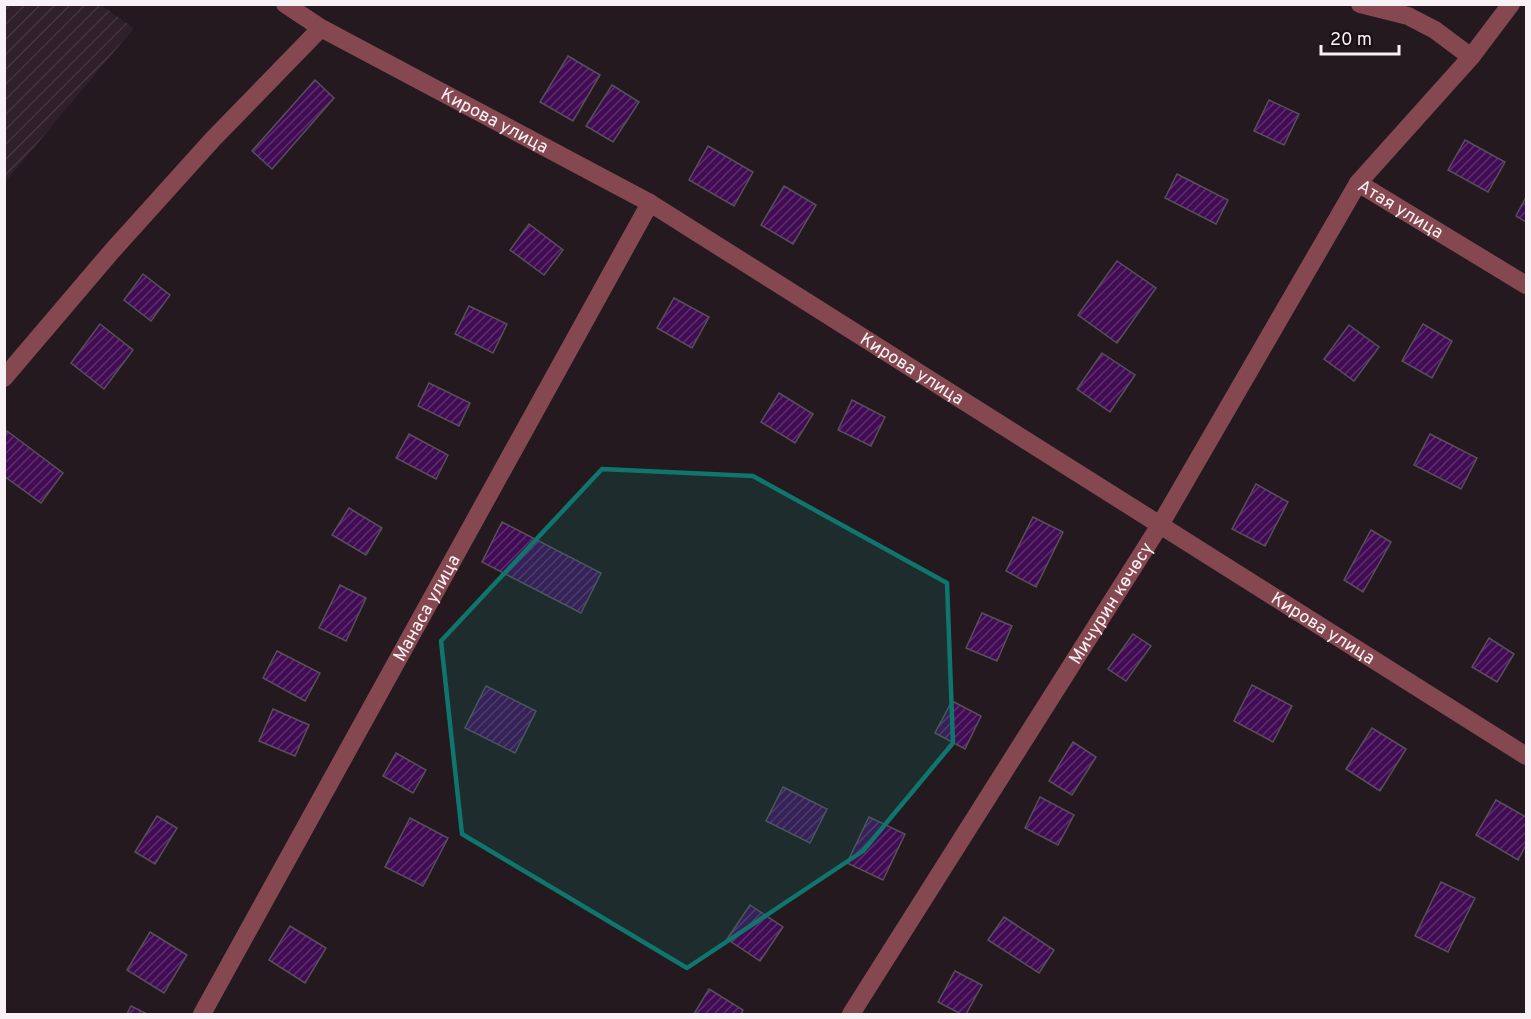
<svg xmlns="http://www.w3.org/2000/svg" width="1531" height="1019" font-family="Overpass,sans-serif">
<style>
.industrial{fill:url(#industrial-furrows)}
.building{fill:url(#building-hatch);stroke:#57505a;stroke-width:1.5}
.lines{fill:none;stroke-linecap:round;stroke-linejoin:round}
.street{stroke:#854850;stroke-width:18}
.marked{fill:#0f766e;fill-opacity:0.2;stroke:#0f766e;stroke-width:4.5;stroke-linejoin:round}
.labels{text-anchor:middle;stroke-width:4.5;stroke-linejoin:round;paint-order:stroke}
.street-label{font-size:18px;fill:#f8f1f5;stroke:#191015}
</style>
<defs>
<pattern id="industrial-furrows" width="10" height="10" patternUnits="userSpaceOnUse" patternTransform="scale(1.5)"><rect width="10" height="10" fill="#2f2029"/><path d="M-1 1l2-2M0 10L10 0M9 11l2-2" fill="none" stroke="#44363e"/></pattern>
<pattern id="building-hatch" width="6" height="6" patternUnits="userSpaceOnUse" patternTransform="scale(1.5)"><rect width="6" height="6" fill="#410c54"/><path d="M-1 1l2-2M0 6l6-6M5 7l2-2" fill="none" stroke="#5d306d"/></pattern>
</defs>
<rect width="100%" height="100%" fill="#23191f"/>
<polygon class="industrial" points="5,4 101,5 134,28 5,182"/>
<g class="building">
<polygon points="568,56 600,75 573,121 540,102"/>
<polygon points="315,80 334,98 272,169 252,151"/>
<polygon points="612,85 639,102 613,142 586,126"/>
<polygon points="1269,100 1299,114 1284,145 1254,131"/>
<polygon points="1465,140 1505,162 1488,192 1448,170"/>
<polygon points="708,146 753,172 734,206 689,180"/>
<polygon points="1177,174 1228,200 1216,224 1165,198"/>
<polygon points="784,186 816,205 793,244 761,225"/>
<polygon points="1526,197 1526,222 1516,216"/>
<polygon points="529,224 563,250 544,275 510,250"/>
<polygon points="1117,261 1156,288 1117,343 1078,315"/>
<polygon points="143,274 170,295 151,321 124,300"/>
<polygon points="674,298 709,317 692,348 657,328"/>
<polygon points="469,306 507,324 493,353 455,334"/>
<polygon points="100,324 133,350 104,389 71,363"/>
<polygon points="1423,324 1452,341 1432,378 1402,361"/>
<polygon points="1349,325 1379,347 1354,381 1324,359"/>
<polygon points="1102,353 1135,375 1110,412 1077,389"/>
<polygon points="429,383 470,403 459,426 418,406"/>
<polygon points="779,393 813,414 795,443 761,422"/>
<polygon points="852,400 885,417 871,446 838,430"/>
<polygon points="7,431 63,473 41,503 4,476 4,435"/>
<polygon points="409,434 448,455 436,479 396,458"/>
<polygon points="1430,434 1477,458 1461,489 1414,465"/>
<polygon points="1256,484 1288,502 1265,546 1232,529"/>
<polygon points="349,508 382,528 366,555 332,535"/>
<polygon points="1033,517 1063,532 1036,587 1006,571"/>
<polygon points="502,522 601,573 581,613 482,562"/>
<polygon points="1371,530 1391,542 1363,592 1344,580"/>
<polygon points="340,585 366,598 346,641 319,628"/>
<polygon points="982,613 1012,626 997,661 966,648"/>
<polygon points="1133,634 1151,646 1126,681 1108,669"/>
<polygon points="1489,638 1514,654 1497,682 1472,667"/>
<polygon points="277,651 320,673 305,701 263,678"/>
<polygon points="1252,685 1292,706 1273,742 1234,721"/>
<polygon points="486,686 536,711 515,753 465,728"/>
<polygon points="952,701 981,716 965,749 935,733"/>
<polygon points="273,709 309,725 295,756 259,741"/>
<polygon points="1372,728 1406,749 1380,791 1346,769"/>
<polygon points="1073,742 1096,757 1072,795 1049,781"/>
<polygon points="396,753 426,770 413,793 383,776"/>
<polygon points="783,787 827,809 810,843 766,821"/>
<polygon points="1040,797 1074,815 1058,845 1025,828"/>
<polygon points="1496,800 1526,817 1526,845 1518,860 1476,835"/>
<polygon points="157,816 177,828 155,864 135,852"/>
<polygon points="869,817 905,834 883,880 847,863"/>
<polygon points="410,818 448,838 423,886 385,867"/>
<polygon points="1441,882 1475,898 1448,952 1415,936"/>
<polygon points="750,905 783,927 760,961 727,939"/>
<polygon points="1004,917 1054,950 1039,973 988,940"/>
<polygon points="290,926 326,948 305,983 269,960"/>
<polygon points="150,932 187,955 164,993 127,970"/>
<polygon points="955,971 982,985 966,1014 961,1014 938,1002"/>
<polygon points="709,989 743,1010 741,1014 694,1014"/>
<polygon points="131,1006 147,1014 127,1014"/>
</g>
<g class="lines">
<g class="street">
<path id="s1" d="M285 4 321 28 650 203 1526 756"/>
<polyline points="1360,4 1408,16 1435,30 1471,57"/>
<path id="s2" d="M1358 183 1526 285"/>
<polyline points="4,378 112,251 213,139 321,28"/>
<path id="s3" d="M202 1014 650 203"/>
<path id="s4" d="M851 1014 1160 525 1358 183 1471 57 1511 4"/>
</g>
</g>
<path class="marked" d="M602 469 753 476 947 583 953 743 863 851 687 968 462 834 441 641Z"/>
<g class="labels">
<g class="street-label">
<text dy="6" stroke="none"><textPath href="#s1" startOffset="240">Кирова улица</textPath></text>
<text dy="6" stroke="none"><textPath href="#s2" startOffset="50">Атая улица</textPath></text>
<text dy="6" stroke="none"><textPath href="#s1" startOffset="726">Кирова улица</textPath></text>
<text dy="6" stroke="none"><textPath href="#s4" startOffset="486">Мичурин көчөсү</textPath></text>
<text dy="6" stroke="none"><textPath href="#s3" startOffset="464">Манаса улица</textPath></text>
<text dy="6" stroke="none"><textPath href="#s1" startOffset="1212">Кирова улица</textPath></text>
</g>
</g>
<rect width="1531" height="1019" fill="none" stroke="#f8f1f5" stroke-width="12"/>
<path d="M1321 45v9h78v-9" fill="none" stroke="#f8f1f5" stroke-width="3"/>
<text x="1330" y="45" font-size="18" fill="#f8f1f5" stroke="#191015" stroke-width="4.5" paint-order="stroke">20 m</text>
</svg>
